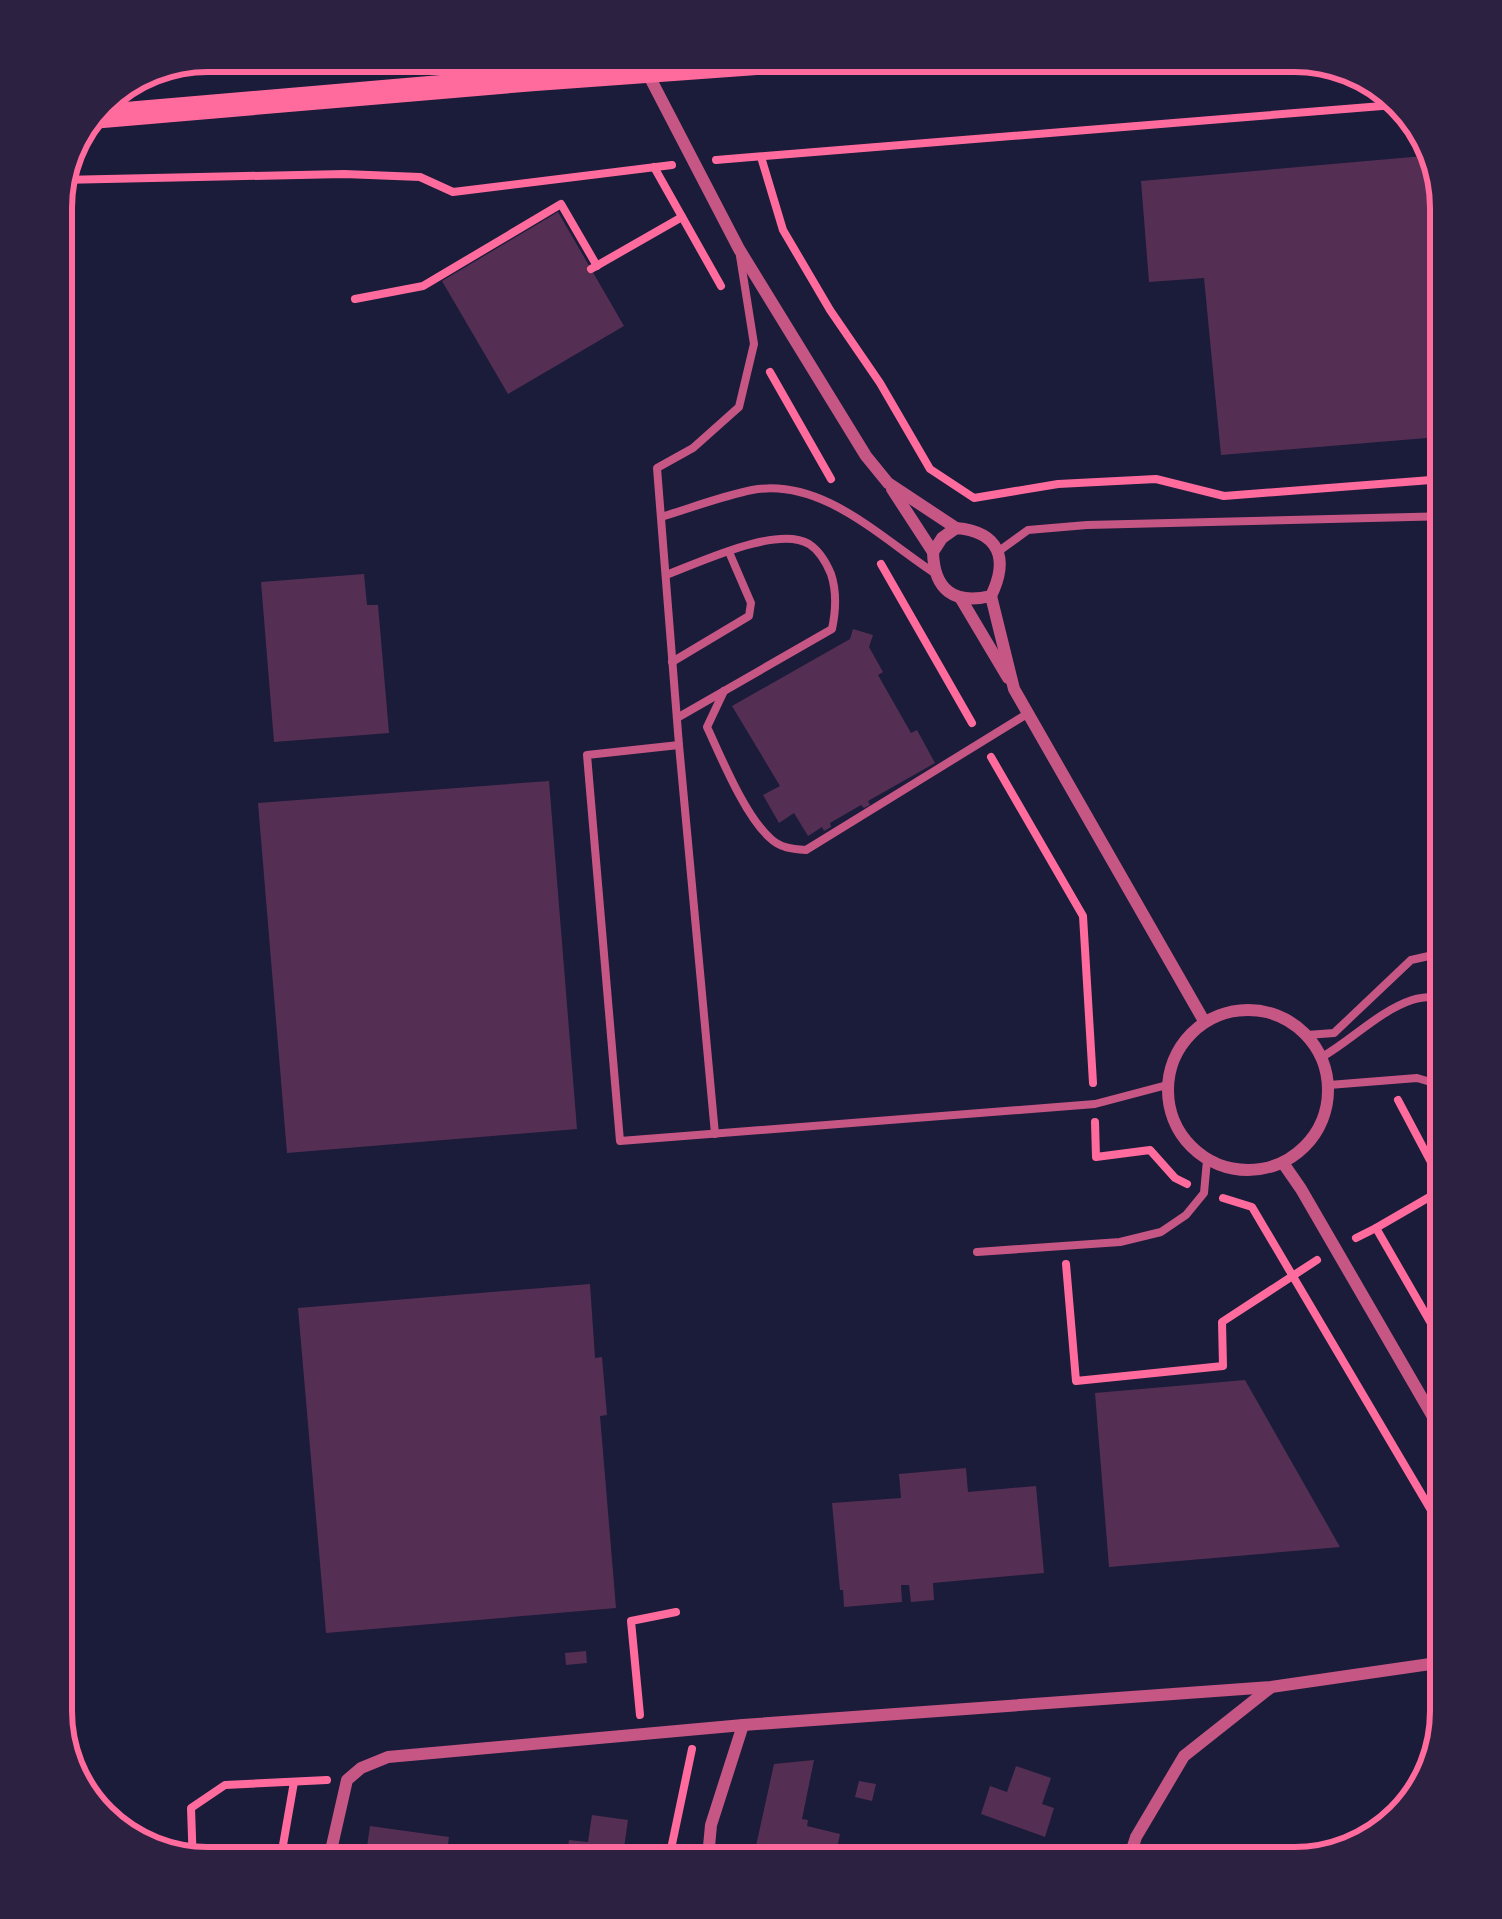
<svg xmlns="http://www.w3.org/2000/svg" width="1502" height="1919" font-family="'DM Sans',sans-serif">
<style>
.building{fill:#542f53}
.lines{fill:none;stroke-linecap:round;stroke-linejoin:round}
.path{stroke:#ff6b9d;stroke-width:8}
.service{stroke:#c65784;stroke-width:8}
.minor{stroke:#c65784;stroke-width:12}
.primary{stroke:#ff6b9d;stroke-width:24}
.rim{fill:none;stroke:#ff6b9d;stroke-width:6}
</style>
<rect width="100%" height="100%" fill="#1b1b3a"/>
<g class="building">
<polygon points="1435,155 1451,207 1451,436 1221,455 1204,278 1149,282 1141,181"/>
<polygon points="558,212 624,326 508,394 442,281"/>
<polygon points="364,574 367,605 378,605 389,733 274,742 261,582"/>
<polygon points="853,629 873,635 869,647 883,672 878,675 911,733 917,730 935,763 868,801 870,805 864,808 861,805 830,823 831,827 824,831 822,827 808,836 794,813 779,823 763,795 780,786 732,706 850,639"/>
<polygon points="549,781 577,1129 287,1153 258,803"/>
<polygon points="590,1284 595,1358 602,1357 607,1415 600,1416 616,1608 326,1633 298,1308"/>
<polygon points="1245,1380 1340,1547 1109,1567 1095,1393"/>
<polygon points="966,1468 968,1492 1036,1486 1044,1573 933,1583 934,1600 911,1602 909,1585 901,1585 902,1602 844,1607 843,1590 840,1590 832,1503 901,1498 899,1474"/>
<polygon points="586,1651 587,1663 566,1665 565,1653"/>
<polygon points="814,1760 802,1819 808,1820 807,1826 840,1834 834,1863 756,1846 774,1764"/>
<polygon points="1016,1766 1051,1778 1042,1804 1054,1808 1045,1837 981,1814 990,1786 1007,1792"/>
<polygon points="859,1781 876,1784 872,1801 855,1797"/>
<polygon points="592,1815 628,1820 624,1848 637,1850 634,1868 565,1868 569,1840 588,1842"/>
<polygon points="370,1826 449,1837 445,1867 411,1862 411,1868 364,1868"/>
</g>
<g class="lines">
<g class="path">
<polyline points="761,157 783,230 830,310 880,383 930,469 974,498 1058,484 1156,479 1224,496 1431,480 1451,481"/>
<polyline points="716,160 1407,104"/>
<polyline points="654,167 721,286"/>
<polyline points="60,180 344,174 420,177 453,192 672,165"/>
<polyline points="591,269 682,217"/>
<polyline points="355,299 423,286 561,204 597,266"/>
<polyline points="770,372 831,479"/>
<polyline points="881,564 972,723"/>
<polyline points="991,757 1083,916 1093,1083"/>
<polyline points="1398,1100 1451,1200"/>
<polyline points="1095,1122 1096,1157 1150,1150 1175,1178 1187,1184"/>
<polyline points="1445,1188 1376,1228 1451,1358"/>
<polyline points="1223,1198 1252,1207 1451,1544"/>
<polyline points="1356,1238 1376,1228"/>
<polyline points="1066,1264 1076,1381 1223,1366 1222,1322 1317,1260"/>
<polyline points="640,1715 631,1621 676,1612"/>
<polyline points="193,1866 191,1808 225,1785 327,1780"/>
<polyline points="279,1868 294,1782"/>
<polyline points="667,1868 692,1749"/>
</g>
<g class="service">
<path d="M661 517C691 508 722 496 752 490 822 477 882 539 936 574"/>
<polyline points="999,551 1028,530 1087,525 1451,516"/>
<path d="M666 575C699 563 777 525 809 544 820 551 826 562 831 574 837 592 836 610 832 629L677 718"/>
<polyline points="672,662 749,616 751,603 729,552"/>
<path d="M724 691 707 727C721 757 745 816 770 838 780 848 792 849 806 850L1027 714"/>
<polyline points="679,745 587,755 620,1141 1095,1104 1167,1085"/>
<polyline points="1307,1035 1334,1033 1411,960 1451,951"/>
<path d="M1322 1057C1352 1040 1379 1011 1412 1000 1424 996 1439 997 1451 996"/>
<polyline points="1329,1085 1417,1078 1451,1088"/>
<polyline points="715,1134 679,745 657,468 693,448 739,407 754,344 740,256"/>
<polyline points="977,1252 1120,1242 1161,1232 1186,1215 1204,1193 1207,1160"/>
</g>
<g class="minor">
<polyline points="641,51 647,72 739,249 866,456 888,483 956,528"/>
<polyline points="892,489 933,552"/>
<path d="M956 528C1000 532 1009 559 991 596 954 605 934 590 933 552L942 538Z"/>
<polyline points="991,596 1014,689 1204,1021"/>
<polyline points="961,599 1008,678"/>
<circle cx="1248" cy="1090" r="80"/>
<polyline points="1283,1163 1301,1189 1451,1448"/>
<polyline points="327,1868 347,1780 361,1768 388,1757 743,1725 1271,1687 1451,1661"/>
<polyline points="707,1868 711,1825 743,1725"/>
<polyline points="1126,1868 1136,1837 1184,1756 1270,1688"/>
</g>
<polyline class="primary" points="91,117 535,79 924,51"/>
</g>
<path d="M0 0H1502V1919H0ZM208 72H1294A136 136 0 0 1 1430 208V1711A136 136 0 0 1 1294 1847H208A136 136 0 0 1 72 1711V208A136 136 0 0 1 208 72Z" fill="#2d2142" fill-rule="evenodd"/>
<path class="rim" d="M208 72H1294A136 136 0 0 1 1430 208V1711A136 136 0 0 1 1294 1847H208A136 136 0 0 1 72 1711V208A136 136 0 0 1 208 72Z"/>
</svg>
